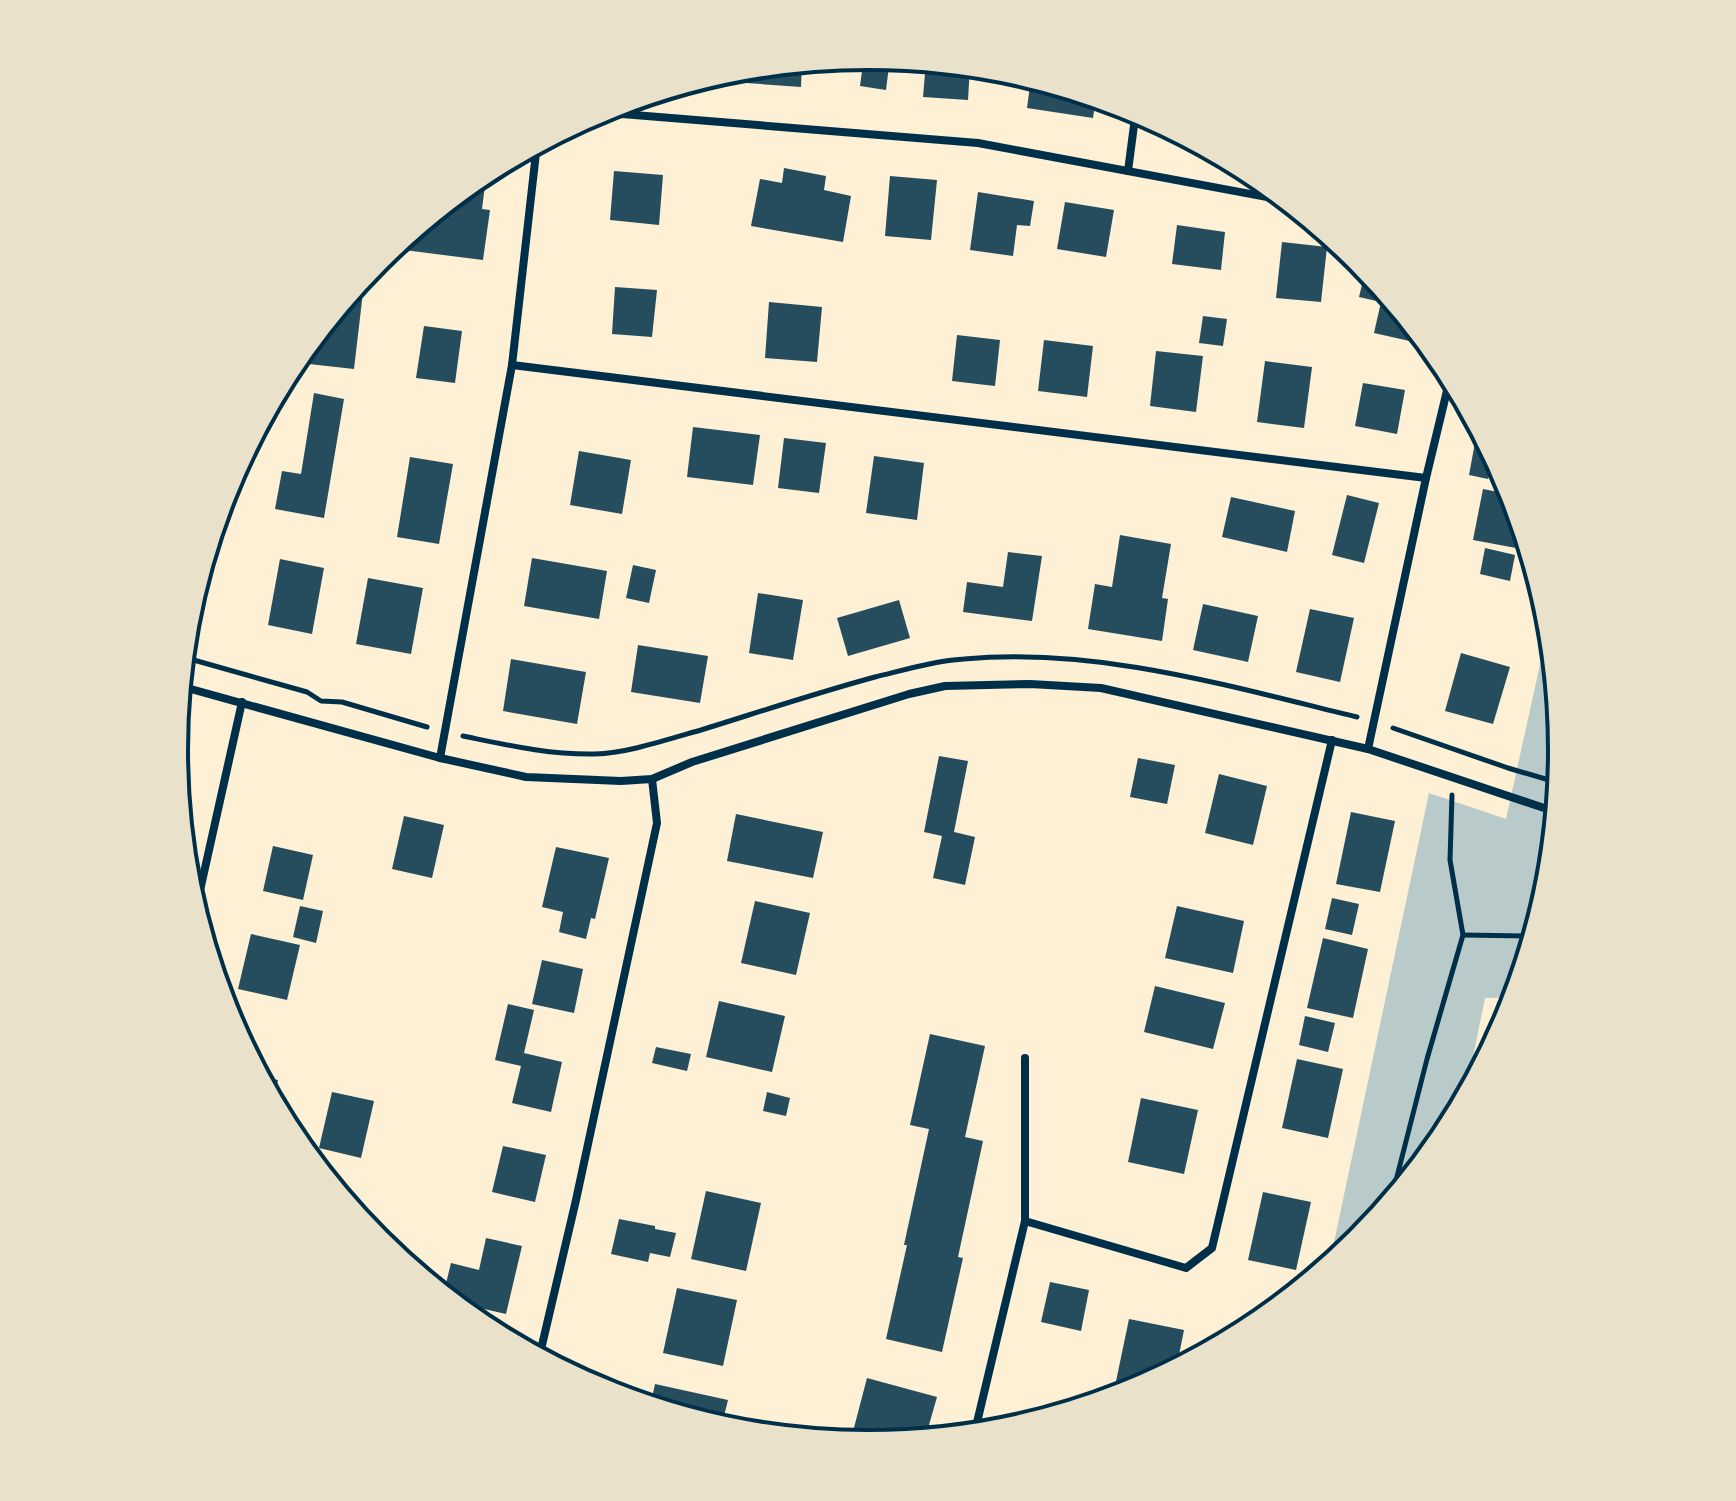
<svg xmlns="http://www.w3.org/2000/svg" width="1736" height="1501" font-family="'PT Sans Narrow',sans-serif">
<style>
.green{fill:#b9caca}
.building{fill:#264d5e}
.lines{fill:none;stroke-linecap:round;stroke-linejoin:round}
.path{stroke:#003049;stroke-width:5}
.minor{stroke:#003049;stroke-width:8}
.rim{fill:none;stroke:#003049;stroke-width:4}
</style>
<rect width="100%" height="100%" fill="#fdf0d5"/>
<polygon class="green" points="1550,619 1562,751 1549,886 1515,997 1485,998 1464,1101 1445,1137 1359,1242 1329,1266 1429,793 1506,819"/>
<g class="building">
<polygon points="868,56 890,58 886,90 860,86 862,71 854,70 856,57"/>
<polygon points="802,62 801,87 733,82 734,69"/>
<polygon points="926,62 970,66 968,100 923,97"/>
<polygon points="1031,78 1096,98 1093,118 1027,108"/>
<polygon points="784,168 826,176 824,190 851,196 843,242 751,226 760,179 782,183"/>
<polygon points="487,170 482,209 490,210 483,260 396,249 397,243"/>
<polygon points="614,171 663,175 659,225 610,220"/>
<polygon points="890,176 937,180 931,240 885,236"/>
<polygon points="978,192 1034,201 1030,226 1017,225 1013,256 970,250"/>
<polygon points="1065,202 1114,210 1106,257 1057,249"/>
<polygon points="1177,225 1225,232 1221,270 1172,264"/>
<polygon points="1282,242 1327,247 1321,302 1276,298"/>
<polygon points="1366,268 1417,330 1414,342 1374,333 1381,302 1359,297"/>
<polygon points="615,287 657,290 652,337 612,334"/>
<polygon points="351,291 363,292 354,369 300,363 302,351"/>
<polygon points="769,302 822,307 817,362 765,358"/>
<polygon points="1203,316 1227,319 1223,346 1199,343"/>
<polygon points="424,326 462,331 455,383 416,378"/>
<polygon points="957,335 1000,340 995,386 952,381"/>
<polygon points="1044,340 1093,346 1087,397 1038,391"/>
<polygon points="1156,351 1203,356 1196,412 1150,406"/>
<polygon points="1265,361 1312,367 1304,428 1257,422"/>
<polygon points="1363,383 1405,390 1397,434 1355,426"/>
<polygon points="314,393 344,399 324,518 275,509 282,471 301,474"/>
<polygon points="1478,426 1505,477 1490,474 1488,479 1469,475"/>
<polygon points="693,427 760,435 753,485 687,477"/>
<polygon points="784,438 826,443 819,493 778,488"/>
<polygon points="579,451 631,460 622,514 570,505"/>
<polygon points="874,456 924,463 917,520 866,513"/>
<polygon points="410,457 453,464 439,544 397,537"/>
<polygon points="1483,489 1513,495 1521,524 1516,548 1473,540"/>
<polygon points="1347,495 1379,503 1364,563 1332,555"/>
<polygon points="1231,497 1295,511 1287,552 1222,537"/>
<polygon points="211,534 221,537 202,604 191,601"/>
<polygon points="1120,535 1171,544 1162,598 1168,599 1162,641 1088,629 1095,584 1112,587"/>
<polygon points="1485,548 1515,555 1510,581 1480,574"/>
<polygon points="1008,552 1042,556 1032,621 963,612 967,582 1003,587"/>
<polygon points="532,558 607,571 599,619 524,606"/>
<polygon points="280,559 324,568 312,634 268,625"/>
<polygon points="633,565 656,570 649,603 626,598"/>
<polygon points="368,578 423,588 411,654 356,644"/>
<polygon points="758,593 803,600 793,660 749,653"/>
<polygon points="899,600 910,638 848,656 837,618"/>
<polygon points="1203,604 1258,616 1248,662 1193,650"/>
<polygon points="1310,609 1354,618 1340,682 1296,672"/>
<polygon points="638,645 708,656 700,703 631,692"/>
<polygon points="1461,653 1510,667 1493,724 1445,711"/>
<polygon points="511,659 586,672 577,724 503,711"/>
<polygon points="939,756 968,761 954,832 975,837 965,885 933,878 942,836 924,832"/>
<polygon points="1138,758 1175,765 1167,804 1130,797"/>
<polygon points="1219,774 1267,786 1253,845 1205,833"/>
<polygon points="1351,812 1395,821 1380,892 1336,884"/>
<polygon points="736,814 823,832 813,878 727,861"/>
<polygon points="404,816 444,825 432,878 392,869"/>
<polygon points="273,846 313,855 303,900 263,891"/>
<polygon points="556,847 609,858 595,919 591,918 586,939 559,932 563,912 542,907"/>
<polygon points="1332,898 1359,904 1352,935 1325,929"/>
<polygon points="755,901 810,913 796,975 741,963"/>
<polygon points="300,906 323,911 316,943 293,937"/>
<polygon points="1177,906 1244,921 1233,973 1165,958"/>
<polygon points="251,934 300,945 287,1000 238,989"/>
<polygon points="1323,938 1368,949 1353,1018 1307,1008"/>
<polygon points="542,960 583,969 574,1013 532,1004"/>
<polygon points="1155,986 1225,1003 1213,1049 1144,1032"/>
<polygon points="719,1001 785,1016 772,1072 706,1057"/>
<polygon points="508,1004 534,1010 524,1053 562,1062 551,1112 512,1103 521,1066 495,1060"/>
<polygon points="1305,1016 1335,1023 1328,1052 1299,1045"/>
<polygon points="930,1034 985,1046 965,1137 983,1141 958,1257 963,1258 942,1352 886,1339 907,1245 904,1245 929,1129 910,1125"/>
<polygon points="656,1047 691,1054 687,1071 652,1063"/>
<polygon points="1297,1059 1343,1069 1328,1138 1282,1128"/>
<polygon points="258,1076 278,1080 273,1103"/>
<polygon points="332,1092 374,1101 361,1158 319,1148"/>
<polygon points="767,1092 790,1098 786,1116 763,1111"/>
<polygon points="1141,1098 1198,1110 1184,1174 1128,1162"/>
<polygon points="503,1146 546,1155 535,1202 492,1192"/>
<polygon points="706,1191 761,1203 746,1271 691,1259"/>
<polygon points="1263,1192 1311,1202 1296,1270 1248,1260"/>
<polygon points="619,1219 655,1226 655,1229 676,1233 670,1257 650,1253 648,1262 611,1254"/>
<polygon points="486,1238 522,1246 506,1314 449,1301 443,1296 451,1263 479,1270"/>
<polygon points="1050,1282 1089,1290 1081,1331 1041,1322"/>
<polygon points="677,1288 737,1300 723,1366 663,1353"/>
<polygon points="1129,1319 1184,1330 1176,1370 1128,1394 1114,1391"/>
<polygon points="1226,1333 1239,1336 1223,1344"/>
<polygon points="867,1378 937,1397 925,1439 868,1445 850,1443"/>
<polygon points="655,1384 728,1400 721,1428 650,1407"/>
<polygon points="1017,1417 1037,1422 1015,1428"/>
</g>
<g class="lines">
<g class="path">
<polyline points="183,657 307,692 321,701 342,702 427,727"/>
<polyline points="1393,728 1508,768 1559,783"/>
<path d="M463 736C507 745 550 755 595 754 629 753 668 739 701 730 759 712 816 693 875 677 904 670 934 661 964 659 1098 647 1228 686 1357 717"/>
<polyline points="1463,935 1534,936"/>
<polyline points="1390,1204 1427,1059 1463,935 1450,860 1452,795"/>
</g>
<g class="minor">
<polyline points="597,112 978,143 1288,201"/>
<polyline points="1128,171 1136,110"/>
<polyline points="512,365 1426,478"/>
<polyline points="180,686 440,758 526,777 621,781 652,779 692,762 909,694 945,686 1030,684 1101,688 1368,749 1556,812"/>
<polyline points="1368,749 1426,478 1451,374"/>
<polyline points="440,758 512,365 537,144"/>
<polyline points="195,913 242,702"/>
<polyline points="1025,1221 1186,1268 1212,1248 1332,740"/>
<polyline points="539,1358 576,1200 657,823 652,779"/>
<polyline points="974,1435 1025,1221 1025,1058"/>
</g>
</g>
<path d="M0 0H1736V1501H0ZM188 750a680 680 0 1 1 1360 0a680 680 0 1 1-1360 0Z" fill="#e9e1ca" fill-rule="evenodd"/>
<path class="rim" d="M188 750a680 680 0 1 1 1360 0a680 680 0 1 1-1360 0Z"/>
</svg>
